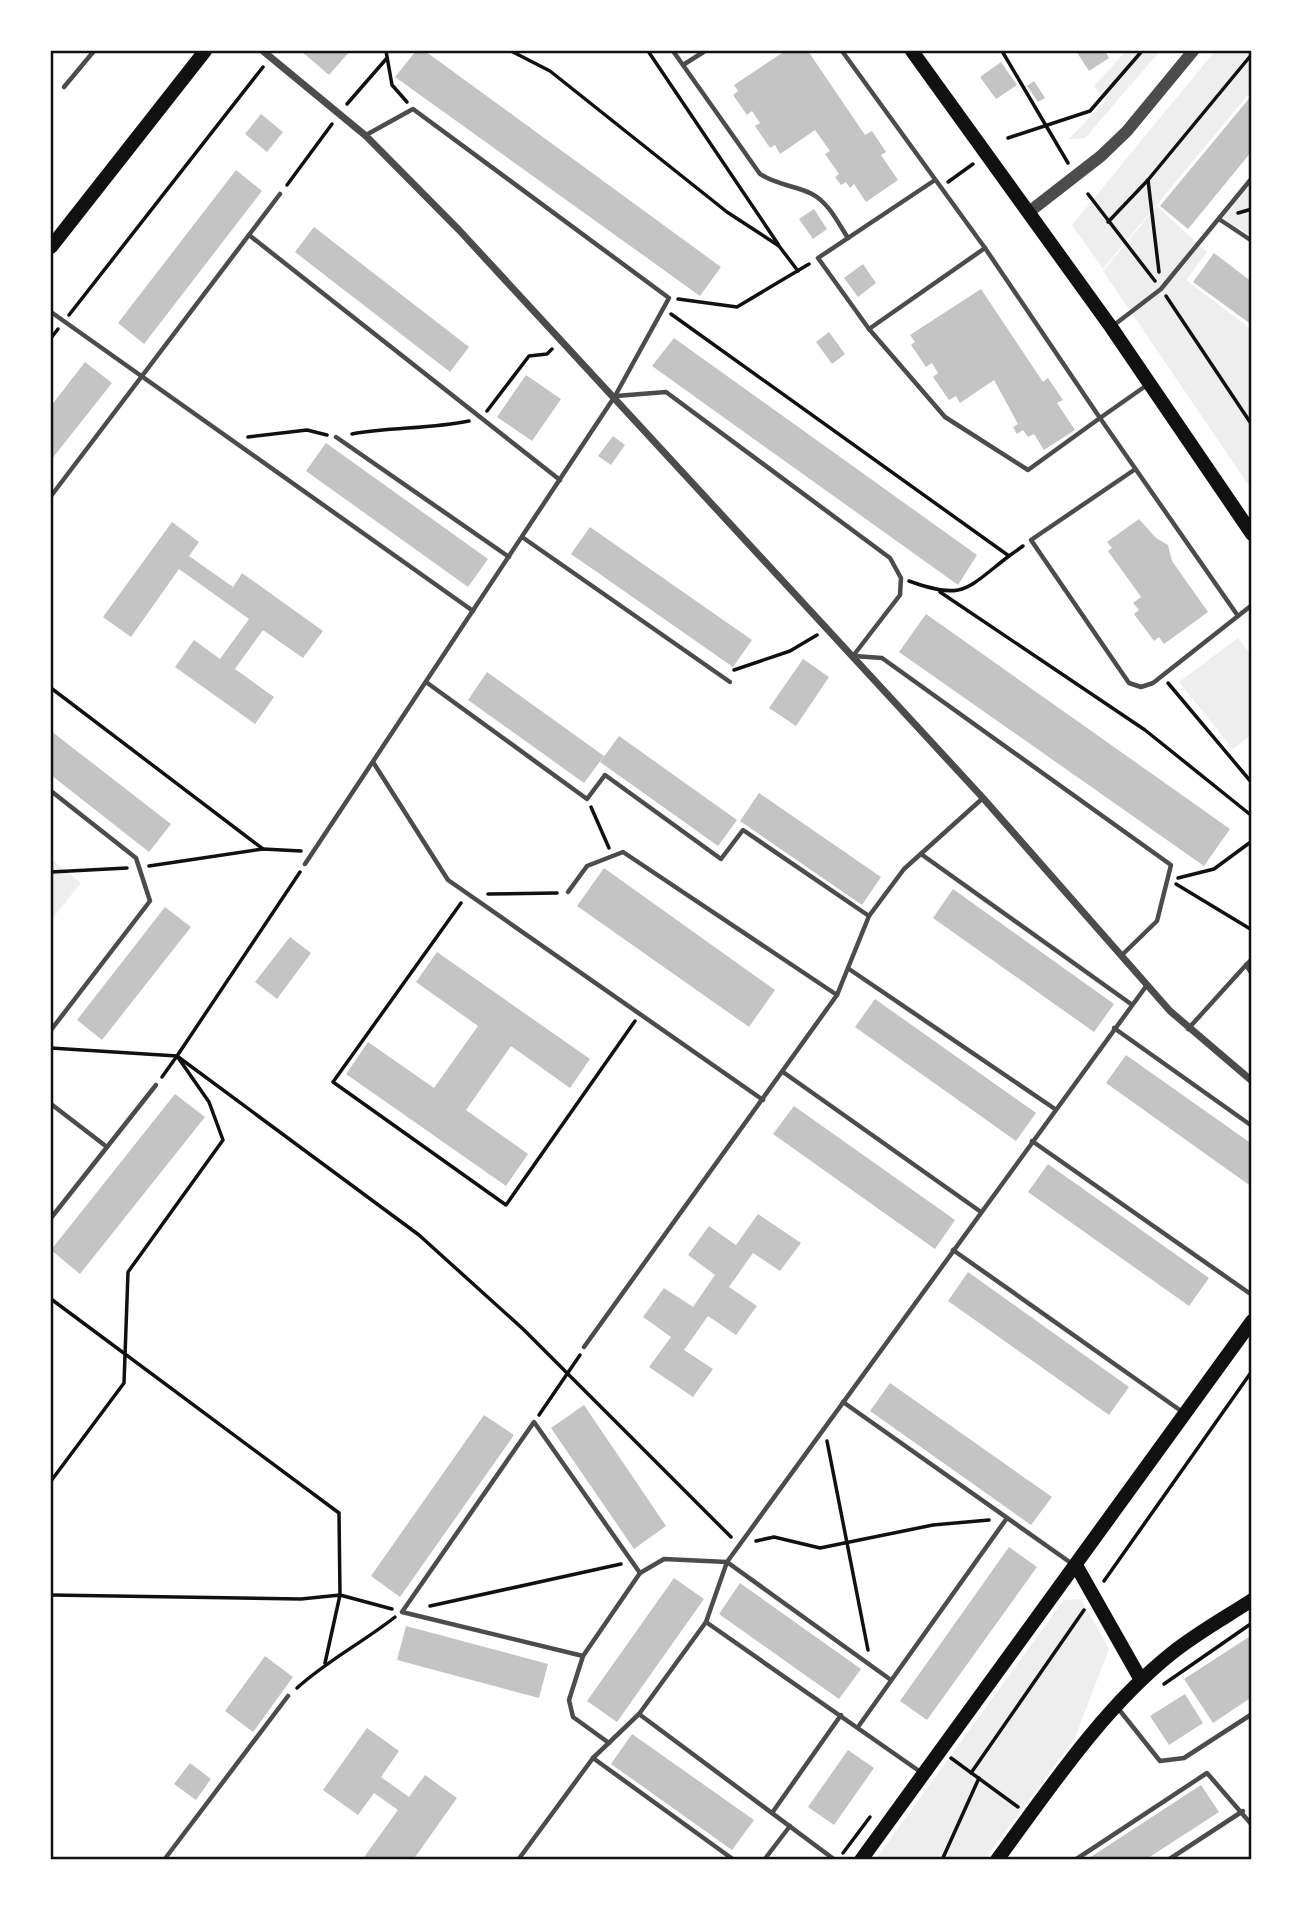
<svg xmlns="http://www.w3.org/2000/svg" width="1303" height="1911" viewBox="0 0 1303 1911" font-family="'Open Sans',sans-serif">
	<rect width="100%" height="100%" fill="#fff"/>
	<g fill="#eee">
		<polygon points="1126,51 1160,51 1085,138 1069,139 1106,100 1094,86"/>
		<polygon points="1215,51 1252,51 1252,90 1103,269 1072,225"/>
		<polygon points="1252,182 1252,237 1223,218"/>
		<polygon points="1157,206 1207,252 1186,280 1252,330 1252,490 1103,271"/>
		<polygon points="1238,638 1252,656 1252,734 1233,749 1179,682"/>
		<polygon points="51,859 81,883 51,920"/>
		<polygon points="1081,1599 1109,1649 1074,1740 984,1860 875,1860 1064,1600"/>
	</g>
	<g fill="#c4c4c4">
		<polygon points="301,51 350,51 329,75"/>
		<polygon points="416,51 425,51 721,267 700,296 395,77"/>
		<polygon points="785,51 808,51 865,135 872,131 886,152 881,155 898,180 866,202 854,184 850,188 846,182 841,185 835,177 839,174 825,154 830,151 815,130 780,154 775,145 770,148 755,126 760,123 752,111 747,115 733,95 738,91 734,85"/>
		<polygon points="1076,51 1105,51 1109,58 1089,71"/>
		<polygon points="1001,62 1017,85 996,99 980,77"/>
		<polygon points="1034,81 1045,98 1038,102 1027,86"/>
		<polygon points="1252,95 1252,151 1188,229 1160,206"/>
		<polygon points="261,114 283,132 267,152 245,134"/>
		<polygon points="236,170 262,191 144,344 118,323"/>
		<polygon points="814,209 827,229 813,239 799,219"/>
		<polygon points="314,227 469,347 450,372 295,252"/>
		<polygon points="1214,253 1252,282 1252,325 1193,282"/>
		<polygon points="863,264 876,283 858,297 844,278"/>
		<polygon points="981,289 1043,382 1048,378 1063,400 1057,403 1075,430 1044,450 1034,434 1028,437 1023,430 1017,434 1013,427 1018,424 994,380 960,403 956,396 949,400 933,377 938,373 932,363 926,367 911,345 915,342 910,335"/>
		<polygon points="829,332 845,354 832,364 816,342"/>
		<polygon points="674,338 977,555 958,585 652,366"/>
		<polygon points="85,362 112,383 51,460 51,406"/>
		<polygon points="526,375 561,399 532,441 497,417"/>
		<polygon points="613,436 625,445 611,465 598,456"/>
		<polygon points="326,443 488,559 468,587 306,471"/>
		<polygon points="1139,519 1156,538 1168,545 1172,561 1208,612 1164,644 1159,637 1154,641 1134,614 1139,610 1133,603 1141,597 1108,551 1112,548 1107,542"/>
		<polygon points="172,522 199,542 189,556 233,587 242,573 323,631 303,658 263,630 235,669 274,697 255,724 175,667 194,640 220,659 249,619 179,569 131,637 103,617"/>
		<polygon points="590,527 752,640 733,667 571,554"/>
		<polygon points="926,614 1230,829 1204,866 899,652"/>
		<polygon points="803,659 829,677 796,726 769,708"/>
		<polygon points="487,672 604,756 584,783 468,700"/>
		<polygon points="51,731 171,824 149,852 51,775"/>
		<polygon points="619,736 737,820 718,846 600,762"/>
		<polygon points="759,793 881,877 862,905 740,821"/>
		<polygon points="604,868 775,990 749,1027 577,906"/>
		<polygon points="953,889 1114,1004 1094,1032 933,918"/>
		<polygon points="165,907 191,927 102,1040 77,1020"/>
		<polygon points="290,937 311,953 277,999 255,982"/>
		<polygon points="437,952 590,1059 570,1088 511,1046 466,1110 528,1154 506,1186 346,1074 368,1042 434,1088 478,1026 416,982"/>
		<polygon points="875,999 1036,1113 1016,1141 855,1027"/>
		<polygon points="1126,1055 1252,1144 1252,1187 1106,1083"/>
		<polygon points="175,1094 205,1117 80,1274 51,1250"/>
		<polygon points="794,1106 955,1220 935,1249 773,1134"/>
		<polygon points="1048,1164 1209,1278 1189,1306 1028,1192"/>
		<polygon points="758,1214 801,1243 780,1271 753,1253 729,1287 757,1306 736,1335 708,1316 684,1350 713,1369 693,1397 649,1367 671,1337 643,1317 664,1288 693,1307 715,1275 688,1255 709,1226 736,1245"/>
		<polygon points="968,1272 1129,1387 1109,1415 948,1301"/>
		<polygon points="890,1383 1052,1497 1031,1525 870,1411"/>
		<polygon points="584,1405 666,1526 634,1549 551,1428"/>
		<polygon points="484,1415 514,1435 400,1597 371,1576"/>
		<polygon points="1009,1547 1037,1567 927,1720 900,1701"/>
		<polygon points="674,1578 704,1599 617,1722 587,1701"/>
		<polygon points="740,1583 861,1669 839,1699 719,1614"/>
		<polygon points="406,1626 548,1664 539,1698 397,1660"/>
		<polygon points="1252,1635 1252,1697 1213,1723 1184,1679"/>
		<polygon points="265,1656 293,1677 253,1732 225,1711"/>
		<polygon points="1185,1694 1203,1723 1169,1745 1150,1716"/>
		<polygon points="367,1728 399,1751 381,1777 409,1797 425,1775 457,1798 413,1860 362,1860 398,1810 374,1793 358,1815 323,1790"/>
		<polygon points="632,1734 754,1820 732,1850 611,1764"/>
		<polygon points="848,1750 874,1768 834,1825 808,1807"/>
		<polygon points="190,1763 211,1779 196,1800 174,1784"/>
		<polygon points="1201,1785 1219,1812 1145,1860 1086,1860"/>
	</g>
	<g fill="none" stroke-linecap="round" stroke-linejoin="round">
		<g stroke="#111" stroke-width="3.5">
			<polyline points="386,51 392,85 407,102"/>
			<polyline points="511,51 550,71 727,212 779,246 798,271"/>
			<polyline points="648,51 778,244"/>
			<polyline points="1002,51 1068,163"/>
			<polyline points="347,104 387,58"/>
			<polyline points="1008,138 1090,111 1142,51"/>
			<polyline points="1148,180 1159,272"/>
			<polyline points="948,182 973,164"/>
			<polyline points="287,185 332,124"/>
			<polyline points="1088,194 1155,281"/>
			<polyline points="1238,213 1252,209"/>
			<polyline points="1108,222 1148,180 1252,54"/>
			<polyline points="1166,296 1252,425"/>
			<polyline points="678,299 737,307 809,264"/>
			<polyline points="671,314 1009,556 1023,546"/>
			<polyline points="69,315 263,67"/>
			<polyline points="51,338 58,329"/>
			<polyline points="487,411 529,356 547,354 552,349"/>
			<path d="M352,434C391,427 430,429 469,421"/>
			<polyline points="248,437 307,430 327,435"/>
			<path d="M909,581C964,601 966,589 1009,556"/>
			<polyline points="940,592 1145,730 1252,816"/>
			<polyline points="734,670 790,651 817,635"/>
			<polyline points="1168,683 1252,783"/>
			<polyline points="51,688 263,849"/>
			<polyline points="591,807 609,848"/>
			<polyline points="149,866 263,849 301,851"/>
			<polyline points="51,872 127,868"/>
			<polyline points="1178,878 1214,869 1252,841"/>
			<polyline points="1176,884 1252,930"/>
			<polyline points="488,894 557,893"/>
			<polyline points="461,903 333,1082 506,1205 635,1021"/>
			<polyline points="51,1048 177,1056 419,1235 523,1329 731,1537"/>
			<polyline points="162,1077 177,1056"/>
			<polyline points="51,1299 339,1513 340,1595 392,1609"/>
			<polyline points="539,1415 580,1355"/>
			<polyline points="827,1441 868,1650"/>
			<polyline points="51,1481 124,1383 128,1272 223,1140 209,1102 177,1056 300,872"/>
			<polyline points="756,1541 774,1537 820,1548 933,1525 989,1520"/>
			<polyline points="1104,1581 1252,1371"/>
			<polyline points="51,1595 301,1599 340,1595 325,1663"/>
			<polyline points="430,1606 621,1564"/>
			<polyline points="1164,1684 1252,1623"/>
			<path d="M297,1688C328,1660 362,1643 395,1617"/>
			<polyline points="951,1758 1018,1807"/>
			<polyline points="971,1773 1084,1610"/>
			<polyline points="843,1853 870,1817"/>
			<polyline points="942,1860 979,1778"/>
		</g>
		<g stroke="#4c4c4c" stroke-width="4.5">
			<path d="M673,51L760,174C778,186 795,185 812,194C829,203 838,223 848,238"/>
			<polyline points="842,51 985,248 1100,418 1147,385"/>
			<polyline points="683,65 705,51"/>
			<polyline points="64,87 94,51"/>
			<polyline points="935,180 818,258 869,329 945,417 1028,470 1100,418 1238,616 1252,605"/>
			<polyline points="1219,219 1252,241"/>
			<polyline points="249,235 560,480"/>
			<polyline points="51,312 473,611"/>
			<polyline points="1114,325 1161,289 1252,178"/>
			<polyline points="869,329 985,248"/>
			<polyline points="616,396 666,392 890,558 901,578 900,595 853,656"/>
			<polyline points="336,437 509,557"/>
			<polyline points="1134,470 1031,540 1129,683 1141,687 1153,683 1238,616"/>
			<polyline points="51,496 280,194"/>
			<polyline points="522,537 730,682"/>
			<polyline points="854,656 882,658 1171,865 1157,921 1123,954"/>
			<polyline points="426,682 587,799 605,775 721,859 743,830 869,916"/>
			<polyline points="373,762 448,880 763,1100"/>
			<polyline points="51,791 136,858 150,901 51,1030"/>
			<polyline points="921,854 1131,1004"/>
			<polyline points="305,864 615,396 669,298 413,109 366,135"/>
			<polyline points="568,892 587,866 623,852 837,995"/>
			<polyline points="1252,959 1246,965 1252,974"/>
			<polyline points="849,969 1055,1109"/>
			<polyline points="1114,1028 1252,1126"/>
			<polyline points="1188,1029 1246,965"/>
			<polyline points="783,1072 981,1212"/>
			<polyline points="51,1104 107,1147"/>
			<polyline points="1032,1141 1252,1295"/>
			<polyline points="51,1218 156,1085"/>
			<polyline points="953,1250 1184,1413"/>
			<polyline points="584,1347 837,995 869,916 904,869 983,798"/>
			<polyline points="843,1402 1071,1563"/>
			<polyline points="706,1622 727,1562 1147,985"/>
			<polyline points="583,1656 402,1612 534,1422 640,1573"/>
			<polyline points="1117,1707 1160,1761 1184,1758 1252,1714"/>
			<polyline points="639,1714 593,1758 734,1860"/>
			<polyline points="858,1727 1007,1518"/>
			<polyline points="609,1743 573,1717 569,1700 583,1656 640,1573 664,1559 727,1562 891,1680"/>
			<polyline points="772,1813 841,1715"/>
			<polyline points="164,1860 288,1696"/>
			<polyline points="518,1860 593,1758"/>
			<polyline points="764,1860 790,1826"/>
			<polyline points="835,1860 639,1714 706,1622 922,1773"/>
			<polyline points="1075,1860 1207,1773 1252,1825"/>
			<polyline points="1168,1860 1243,1811"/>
		</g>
		<polyline stroke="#4c4c4c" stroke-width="7" points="263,51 366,136 459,230 983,798 1170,1011 1252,1081"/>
		<polyline stroke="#4c4c4c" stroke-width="12" points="1029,212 1101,156 1127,131 1193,51"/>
		<g stroke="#111" stroke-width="14">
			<polyline points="51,247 205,51"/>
			<polyline points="1077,1567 1141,1680"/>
			<polyline points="861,1860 1252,1321"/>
			<path d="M997,1860C1050,1788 1102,1709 1172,1653C1197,1633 1226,1617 1252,1600"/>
		</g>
		<polyline stroke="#111" stroke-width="14" points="912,51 1111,327 1252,534"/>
	</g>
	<rect width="1303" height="1911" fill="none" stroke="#ffffff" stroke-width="105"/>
	<rect x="52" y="52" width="1198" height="1806" fill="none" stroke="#111" stroke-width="2.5"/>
</svg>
